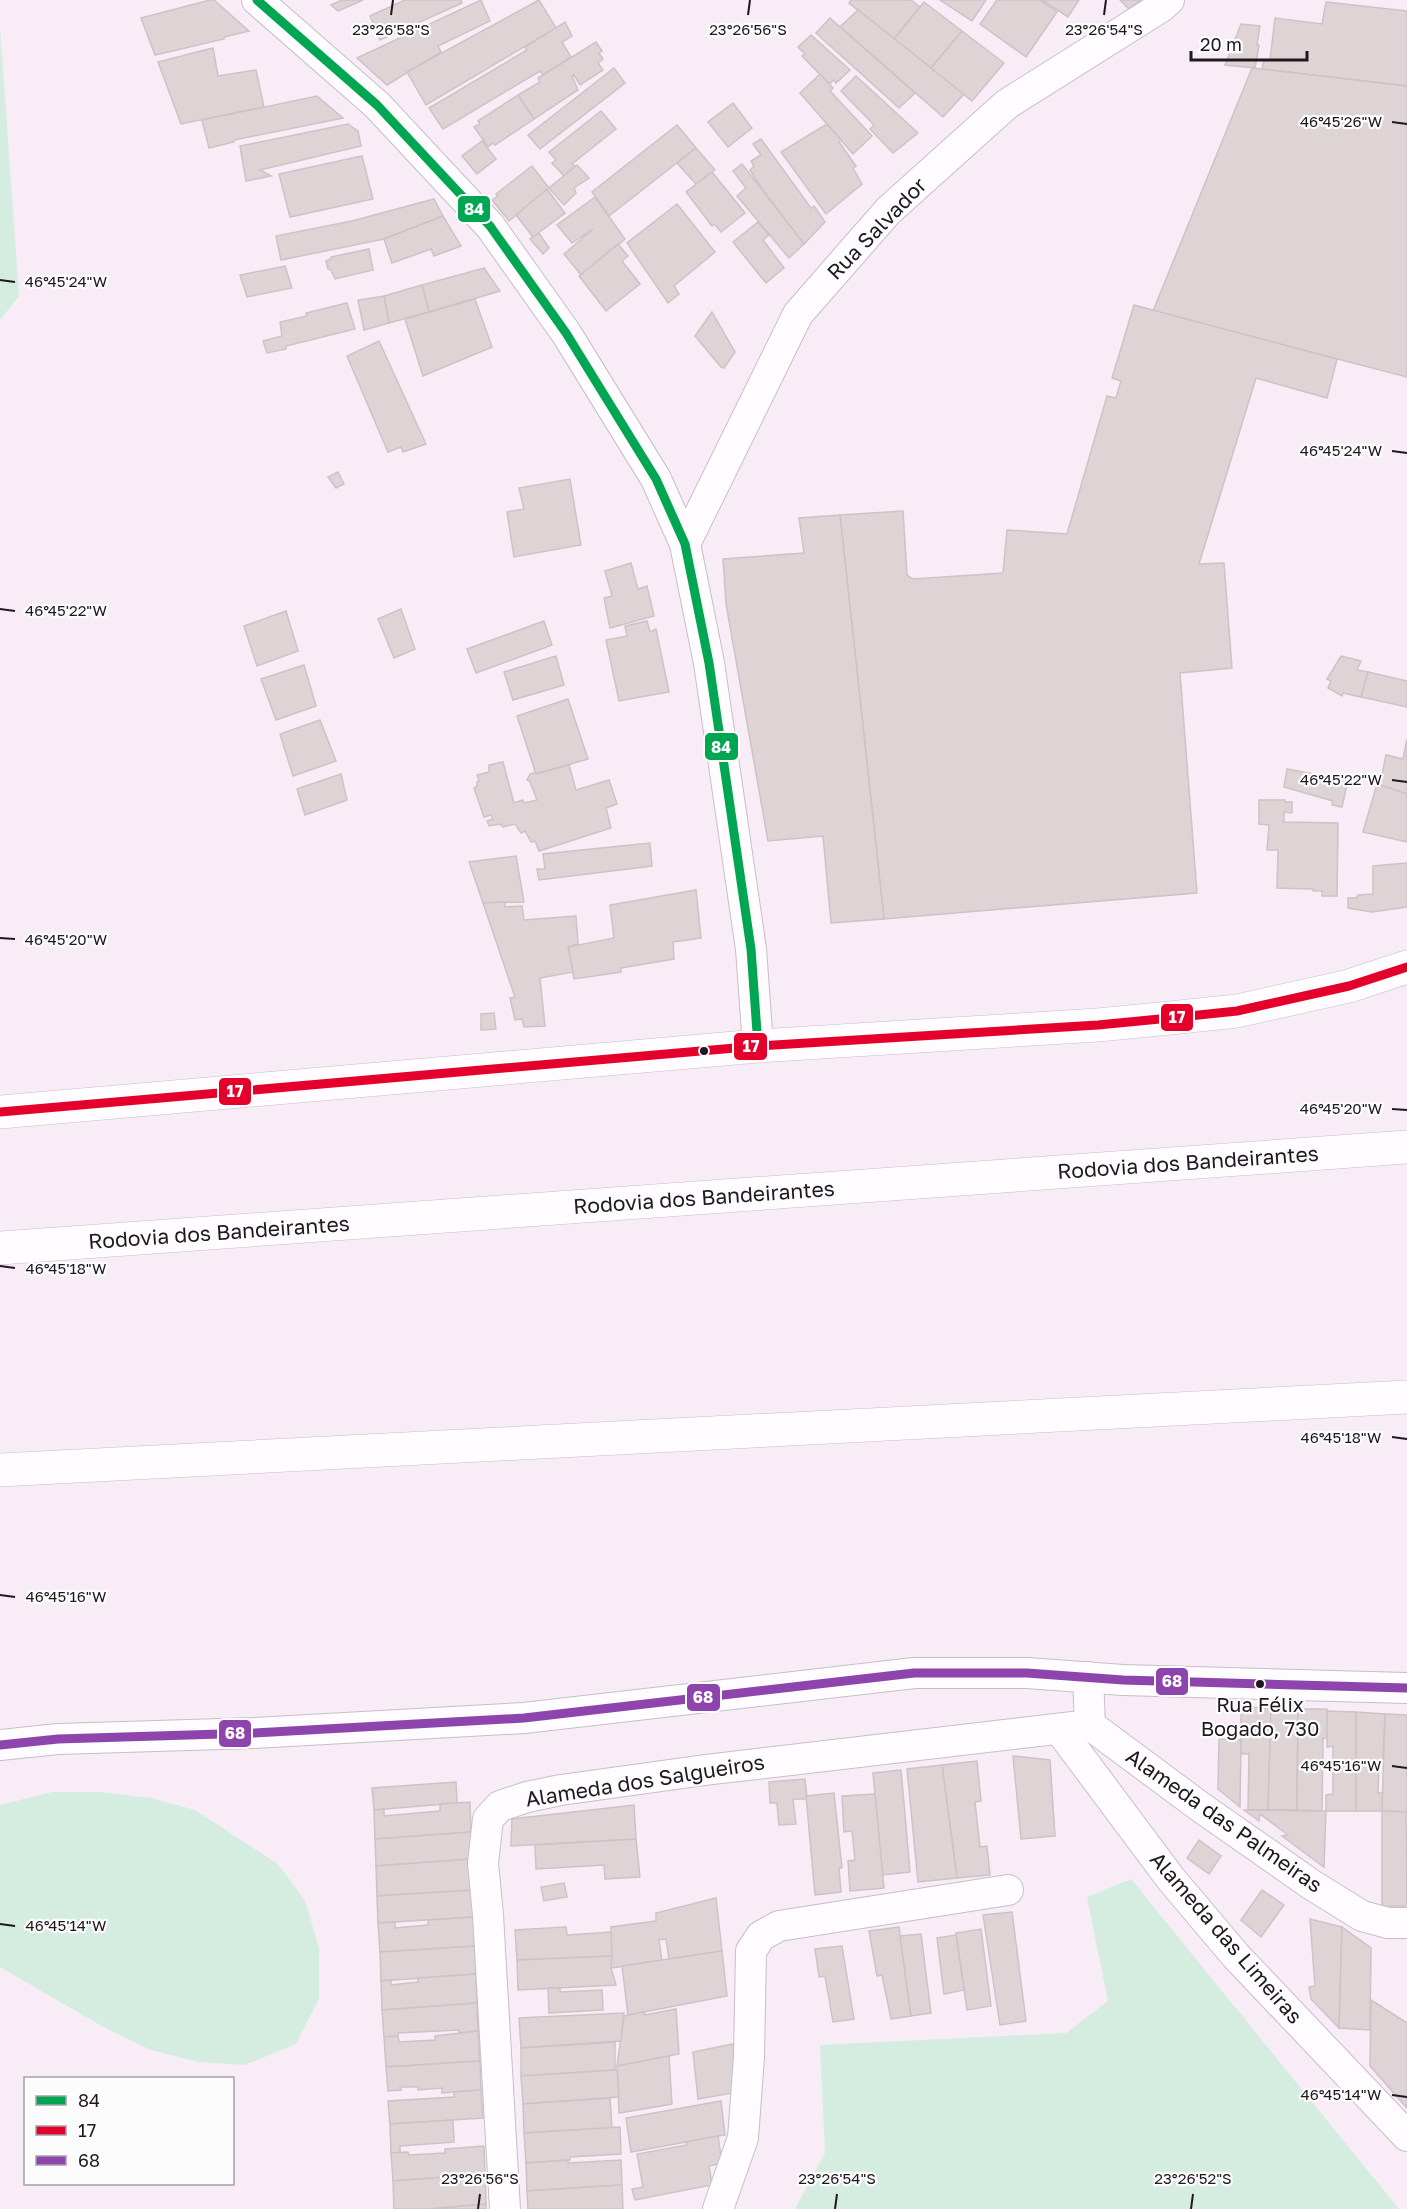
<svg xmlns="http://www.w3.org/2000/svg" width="1407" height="2209" viewBox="0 0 1407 2209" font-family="'Golos Text',sans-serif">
	<rect width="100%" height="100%" fill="#f8ecf7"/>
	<g fill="#d4ede0">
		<polygon points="0,27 19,296 0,320"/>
		<polygon points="52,1792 100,1792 151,1798 195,1810 278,1864 305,1901 319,1948 319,1999 296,2044 245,2065 198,2062 151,2050 107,2029 0,1967 0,1805"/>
		<polygon points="1131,1879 1399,2209 795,2209 825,2153 820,2045 1066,2033 1108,2001 1087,1897"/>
	</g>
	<g fill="#ded4d6" stroke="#cdc3c6" stroke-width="1.5">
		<polygon points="210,0 214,0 249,31 224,37 224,39 155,55 141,18"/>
		<polygon points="342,0 363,0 338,11 331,5"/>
		<polygon points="405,0 461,0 462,3 380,40 370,16"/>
		<polygon points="481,0 490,21 438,46 441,52 387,85 357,58"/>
		<polygon points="539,0 556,28 426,105 407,72"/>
		<polygon points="851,0 911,0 920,7 894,39 849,3"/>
		<polygon points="940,0 986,0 972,21"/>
		<polygon points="997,0 1040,0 1057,12 1026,57 980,24"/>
		<polygon points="1042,0 1079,0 1068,17"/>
		<polygon points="1120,0 1141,0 1129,9"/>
		<polygon points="924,2 962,31 931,68 894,39"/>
		<polygon points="1326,2 1407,11 1407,86 1262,69 1264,60 1270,60 1275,18 1322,24"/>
		<polygon points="858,10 964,94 943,117 840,27"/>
		<polygon points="830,18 915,93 899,108 816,33"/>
		<polygon points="565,22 572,36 562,42 571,57 543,75 540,71 443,129 429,108 527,50 525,47"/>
		<polygon points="1241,24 1260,26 1257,45 1259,45 1255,68 1225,65"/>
		<polygon points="962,31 1004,63 972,101 931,68"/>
		<polygon points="811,35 850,70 836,83 834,80 829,84 802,56 805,54 798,47"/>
		<polygon points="596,42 602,51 599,53 603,59 598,63 603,70 580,85 574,75 572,76 578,90 534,119 518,95 540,82 538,78 543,75"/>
		<polygon points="213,48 218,76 256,70 264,107 181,124 158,62"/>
		<polygon points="614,68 625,83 540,149 528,135"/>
		<polygon points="1252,68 1407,86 1407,377 1153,311"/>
		<polygon points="820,74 833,88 830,91 872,136 853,154 800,93"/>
		<polygon points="856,76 918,133 893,153 870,129 874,125 841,91"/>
		<polygon points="518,95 534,119 495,145 493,143 488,147 474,127 480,124 478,121"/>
		<polygon points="317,96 343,118 234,140 234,142 209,148 202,120"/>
		<polygon points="733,103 752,128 728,147 708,122"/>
		<polygon points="601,111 616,129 572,164 575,166 564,176 552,163 556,160 549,152"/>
		<polygon points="348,124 358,131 361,146 260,170 271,176 246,181 240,146"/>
		<polygon points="827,124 841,140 839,142 856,166 853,168 862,184 826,214 781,152"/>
		<polygon points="677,125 696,148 609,216 592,192"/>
		<polygon points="761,139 811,208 814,206 825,222 804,244 762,189 750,170 754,166 751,161 761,155 753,144"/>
		<polygon points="482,141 496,159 477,174 462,156"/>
		<polygon points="696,148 715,170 696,184 677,163"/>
		<polygon points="362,156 373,199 290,217 279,174"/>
		<polygon points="742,164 804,244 789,258 737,196 746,188 733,171"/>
		<polygon points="577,165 589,178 574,188 576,193 564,205 549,188"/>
		<polygon points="532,166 549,188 509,221 492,200 498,196 496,194"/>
		<polygon points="712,172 745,213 721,232 714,224 712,226 686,192"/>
		<polygon points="547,189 565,213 533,237 516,215"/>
		<polygon points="595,197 625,239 581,275 564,254 593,229 572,243 557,225"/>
		<polygon points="434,199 443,216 384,239 281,260 276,236 352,221"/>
		<polygon points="677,204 715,252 674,286 679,294 668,303 627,243"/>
		<polygon points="443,216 461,246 434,256 431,249 392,263 384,239"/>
		<polygon points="758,222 769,235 763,240 784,268 766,283 733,242"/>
		<polygon points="539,233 549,248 543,254 530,239"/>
		<polygon points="618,244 628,256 622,261 640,284 606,311 579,276"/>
		<polygon points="369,249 373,270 335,279 331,270 328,269 326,261 331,259 331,257"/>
		<polygon points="285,266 292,288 247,297 240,275"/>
		<polygon points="484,268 500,291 429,312 422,285"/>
		<polygon points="422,285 429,312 389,323 384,296"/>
		<polygon points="384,296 389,323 364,330 358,300"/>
		<polygon points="475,299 492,347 423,376 405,319"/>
		<polygon points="347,303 355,329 286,346 286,349 267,353 263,341 282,336 280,322 307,316 306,313"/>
		<polygon points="1134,305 1337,359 1327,398 1256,378 1199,564 1224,563 1232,668 1180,673 1197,893 884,919 840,515 903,511 907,575 913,579 1003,573 1007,530 1067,534 1107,396 1116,398 1121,381 1112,378"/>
		<polygon points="712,312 735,352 724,368 721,367 695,336"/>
		<polygon points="379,341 426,444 403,452 401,447 388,452 347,356"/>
		<polygon points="338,472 344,484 336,488 328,477"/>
		<polygon points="570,479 581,545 514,557 507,512 524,509 519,488"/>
		<polygon points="840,515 884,919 831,923 823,836 768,841 726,604 723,559 804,553 799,518"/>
		<polygon points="631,563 638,589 647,586 654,616 610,628 604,598 612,596 605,571"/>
		<polygon points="401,609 415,649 394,658 378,619"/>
		<polygon points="286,611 298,651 257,666 244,626"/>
		<polygon points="544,621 552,645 476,673 467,649"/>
		<polygon points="647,621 650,632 656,629 669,692 619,701 606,640 627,636 625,626"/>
		<polygon points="556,656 564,685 513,700 504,672"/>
		<polygon points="1341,656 1361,661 1357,670 1368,672 1361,697 1343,693 1342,696 1328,688 1331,681 1327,679"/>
		<polygon points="304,665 316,706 276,720 261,679"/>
		<polygon points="1368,672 1407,681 1407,707 1361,697"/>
		<polygon points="568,699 588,759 536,774 517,716"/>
		<polygon points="320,720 336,761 293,776 280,734"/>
		<polygon points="1407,739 1407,794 1380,785 1386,755 1403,759"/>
		<polygon points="503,762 514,803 523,800 524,803 537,800 530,782 527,780 530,774 536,772 536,774 569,765 576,790 609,780 617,804 606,808 611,828 539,851 535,841 531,842 525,831 521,833 515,824 503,827 500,824 489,826 487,821 493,819 491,815 484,817 474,788 477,786 477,782 479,781 477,775 489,772 489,765"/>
		<polygon points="1287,769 1348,780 1342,807 1332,805 1333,801 1284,787"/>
		<polygon points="341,774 347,800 305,815 297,789"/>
		<polygon points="1377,784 1407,794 1407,842 1363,832"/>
		<polygon points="1259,800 1285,800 1285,802 1292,802 1292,813 1284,812 1284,822 1338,823 1337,896 1322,896 1322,891 1313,891 1313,889 1277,888 1278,850 1267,850 1269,825 1259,824"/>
		<polygon points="650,843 652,866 539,880 537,869 545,869 543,854"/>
		<polygon points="516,856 524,902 483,903 469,862"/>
		<polygon points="1407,863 1407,907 1372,912 1348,908 1348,898 1356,898 1358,895 1373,894 1373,866"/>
		<polygon points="696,890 701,938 673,942 674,959 621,968 621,972 574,979 568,947 614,938 610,905"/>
		<polygon points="505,902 505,907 522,906 524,920 576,916 578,944 568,947 573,972 540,978 545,1026 524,1027 522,1019 515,1020 510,998 515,997 483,903"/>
		<polygon points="494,1013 496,1029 481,1030 481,1014"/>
		<polygon points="1241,1707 1271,1708 1268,1810 1248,1810 1249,1754 1241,1754"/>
		<polygon points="1271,1708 1298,1709 1297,1810 1268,1810"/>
		<polygon points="1298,1709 1327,1709 1327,1738 1323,1738 1322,1811 1297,1810"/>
		<polygon points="1327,1711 1356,1712 1356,1811 1326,1811 1326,1795 1333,1794 1333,1746 1327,1747"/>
		<polygon points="1356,1712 1385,1714 1383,1763 1379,1763 1378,1793 1383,1793 1382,1811 1356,1811"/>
		<polygon points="1385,1714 1407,1715 1407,1812 1382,1811"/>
		<polygon points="1219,1739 1241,1740 1240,1807 1218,1789"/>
		<polygon points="1013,1756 1050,1760 1055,1836 1021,1839"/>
		<polygon points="977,1761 981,1801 975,1802 980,1847 987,1846 990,1875 957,1878 942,1765"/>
		<polygon points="942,1765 957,1878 918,1882 907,1769"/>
		<polygon points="901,1770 910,1872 882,1875 873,1773"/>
		<polygon points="805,1779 807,1799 793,1799 796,1824 779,1825 777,1803 770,1803 769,1782"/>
		<polygon points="456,1782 457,1803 374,1810 372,1788"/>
		<polygon points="834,1793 842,1868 839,1868 841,1892 815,1895 806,1796"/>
		<polygon points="875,1794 884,1888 850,1891 848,1861 855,1860 852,1831 844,1832 842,1796"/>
		<polygon points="470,1802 471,1832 375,1839 374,1810 384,1809 384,1816 440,1811 440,1804"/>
		<polygon points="634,1805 636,1839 511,1846 512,1819"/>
		<polygon points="1244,1810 1326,1811 1324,1867 1282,1836 1288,1835 1260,1814 1259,1821"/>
		<polygon points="1382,1811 1406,1812 1407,1906 1382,1906"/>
		<polygon points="471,1832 472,1859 376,1866 375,1839"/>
		<polygon points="636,1839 640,1877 605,1879 604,1865 536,1869 535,1845"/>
		<polygon points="1199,1840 1221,1856 1209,1874 1187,1858"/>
		<polygon points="472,1859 473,1890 377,1896 376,1866"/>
		<polygon points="564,1883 567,1897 544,1901 541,1887"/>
		<polygon points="473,1890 474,1917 378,1923 377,1896"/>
		<polygon points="1262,1890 1284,1905 1261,1937 1241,1920"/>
		<polygon points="716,1898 722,1951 669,1959 666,1939 659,1940 662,1960 611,1968 611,1927 656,1921 656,1913"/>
		<polygon points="1012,1912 1026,2021 1000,2025 983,1915"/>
		<polygon points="474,1917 475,1946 380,1952 378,1923 395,1922 395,1928 428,1925 428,1920"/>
		<polygon points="1310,1919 1342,1927 1339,2028 1311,1999 1309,1987 1315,1986"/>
		<polygon points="566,1927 567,1935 611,1932 612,1956 517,1960 515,1930"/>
		<polygon points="899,1927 911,2016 891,2019 882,1975 877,1976 869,1931"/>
		<polygon points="1342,1927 1371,1948 1370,2030 1339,2028"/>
		<polygon points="981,1929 991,2006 967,2010 956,1933"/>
		<polygon points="921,1934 931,2013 911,2016 900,1936"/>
		<polygon points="956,1935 964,1990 944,1994 937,1938"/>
		<polygon points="475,1946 476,1974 381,1981 380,1952"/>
		<polygon points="842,1946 854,2019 833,2022 825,1976 819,1977 815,1949"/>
		<polygon points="722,1951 727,1996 628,2015 622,1966"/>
		<polygon points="612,1956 611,1968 616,1985 518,1990 517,1960"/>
		<polygon points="476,1974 477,2003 382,2010 381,1981 391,1980 391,1985 418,1982 418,1978"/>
		<polygon points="548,1988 560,1988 560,1992 602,1990 603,2010 549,2013"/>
		<polygon points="1371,2000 1407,2023 1407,2108 1370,2066"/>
		<polygon points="477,2003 478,2031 459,2033 459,2030 398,2033 398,2036 384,2037 382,2010"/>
		<polygon points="676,2009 679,2054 617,2066 624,2016 644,2012 645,2015"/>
		<polygon points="624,2013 621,2041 521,2048 519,2018"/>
		<polygon points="478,2031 480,2061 386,2067 384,2037 398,2036 399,2042 435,2040 435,2036"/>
		<polygon points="615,2042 615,2070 521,2076 521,2048"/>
		<polygon points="733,2044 738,2092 698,2099 693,2052"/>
		<polygon points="669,2056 672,2104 619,2113 617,2066"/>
		<polygon points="480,2061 481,2090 442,2093 442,2088 418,2090 418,2087 400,2087 401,2090 388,2091 386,2067"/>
		<polygon points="617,2070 619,2097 523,2104 521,2076"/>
		<polygon points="481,2090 483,2118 390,2124 388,2101 454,2097 454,2092"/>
		<polygon points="610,2098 612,2128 524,2133 523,2104"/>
		<polygon points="721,2101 725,2135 631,2152 626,2118"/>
		<polygon points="453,2120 454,2142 400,2146 400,2153 391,2153 390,2124"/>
		<polygon points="620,2127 621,2154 570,2157 570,2160 526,2163 524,2133"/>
		<polygon points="718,2136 722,2163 709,2166 712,2185 635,2200 632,2189 643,2187 637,2154 687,2145 686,2142"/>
		<polygon points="484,2146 485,2174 393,2181 391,2153 408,2152 409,2155 445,2153 445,2149"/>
		<polygon points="568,2160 568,2163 621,2160 622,2185 527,2191 526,2163"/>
		<polygon points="485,2174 486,2204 430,2209 394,2209 393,2181"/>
		<polygon points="622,2185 623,2209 528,2209 527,2191"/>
		<polygon points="486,2204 486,2209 430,2209"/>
	</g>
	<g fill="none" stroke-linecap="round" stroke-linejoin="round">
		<defs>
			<g id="minor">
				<polyline points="257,0 377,105 490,226 566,333 656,479 685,544 709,663 751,949 758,1046"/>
				<polyline points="685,544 798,314 888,211 1007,104 1161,7 1169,0"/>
				<polyline points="1088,1677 1090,1725 1199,1806 1312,1885 1362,1916 1388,1923 1407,1923"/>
				<polyline points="1059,1729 1171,1879 1236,1956 1407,2136"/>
				<polyline points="0,1745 58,1739 254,1733 524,1718 914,1673 1027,1673 1123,1680 1407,1688"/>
				<polyline points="505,2209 488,1915 483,1863 488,1819 500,1806 527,1797 561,1790 705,1770 1090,1725"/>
				<polyline points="718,2209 743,2138 749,2057 751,1951 761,1936 779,1926 1008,1890"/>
			</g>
			<polyline id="secondary" points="0,1112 758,1046 1098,1025 1170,1018 1237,1011 1349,986 1407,967"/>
			<g id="motorway">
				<polyline points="0,1248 1407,1147"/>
				<polyline points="0,1470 1407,1397"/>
			</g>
		</defs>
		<use href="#minor" stroke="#c8bec7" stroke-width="32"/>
		<use href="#secondary" stroke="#c8bec7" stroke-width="34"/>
		<use href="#motorway" stroke="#c8bec7" stroke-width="34"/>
		<use href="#minor" stroke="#fefcfe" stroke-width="30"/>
		<use href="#secondary" stroke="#fefcfe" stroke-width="33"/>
		<use href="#motorway" stroke="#fefcfe" stroke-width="33"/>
		<defs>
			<polyline id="bus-1" points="257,0 377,105 490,226 566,333 656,479 685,544 709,663 751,949 758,1046"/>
			<polyline id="bus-2" points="0,1112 758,1046 1098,1025 1170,1018 1237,1011 1349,986 1407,967"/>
			<polyline id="bus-3" points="0,1745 58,1739 254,1733 524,1718 914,1673 1027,1673 1123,1680 1407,1688"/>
		</defs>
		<use href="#bus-1" stroke="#fcfcfc" stroke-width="14"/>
		<use href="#bus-2" stroke="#fcfcfc" stroke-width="14"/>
		<use href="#bus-3" stroke="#fcfcfc" stroke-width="14"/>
		<use href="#bus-1" stroke="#00a651" stroke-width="9"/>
		<use href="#bus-2" stroke="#e4002b" stroke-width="9"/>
		<use href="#bus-3" stroke="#8e44ad" stroke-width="9"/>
	</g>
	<path fill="none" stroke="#1f181f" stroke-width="2" d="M391,15L393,0M748,15L750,0M1104,15L1106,0M1392,122L1407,124M0,280L15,282M1392,451L1407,453M0,609L15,611M1392,780L1407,782M0,938L15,939M1392,1109L1407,1110M0,1266L15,1268M1392,1437L1407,1439M0,1595L15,1597M1392,1766L1407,1768M0,1924L15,1926M1392,2095L1407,2097M478,2209L480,2194M835,2209L837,2194M1191,2209L1193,2194"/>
	<g fill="#1f181f" stroke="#fcfcfc" stroke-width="2">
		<circle cx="704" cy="1051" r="5"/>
		<circle cx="1260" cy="1684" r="5"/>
	</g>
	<g text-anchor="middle" stroke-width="4.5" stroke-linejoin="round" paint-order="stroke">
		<g font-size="20" fill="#1f181f" stroke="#fcfcfc">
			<text x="1260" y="1712">Rua Félix<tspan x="1260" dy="24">Bogado, 730</tspan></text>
		</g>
		<g font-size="21" fill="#1f181f" stroke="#fcfcfc">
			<text transform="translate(877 229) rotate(-46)" y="7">Rua Salvador</text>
			<text transform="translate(1188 1163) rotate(-4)" y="7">Rodovia dos Bandeirantes</text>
			<text transform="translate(704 1198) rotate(-4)" y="7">Rodovia dos Bandeirantes</text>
			<text transform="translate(219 1233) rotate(-4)" y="7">Rodovia dos Bandeirantes</text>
			<text transform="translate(645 1781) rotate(-9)" y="7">Alameda dos Salgueiros</text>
			<text transform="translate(1224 1821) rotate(35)" y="7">Alameda das Palmeiras</text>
			<text transform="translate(1226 1938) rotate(49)" y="7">Alameda das Limeiras</text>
		</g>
	</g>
	<g font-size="15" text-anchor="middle" fill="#1f181f" stroke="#fcfcfc" stroke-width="4.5" stroke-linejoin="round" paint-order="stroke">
		<text x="391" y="35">23°26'58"S</text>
		<text x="748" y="35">23°26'56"S</text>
		<text x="1104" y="35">23°26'54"S</text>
		<text x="1341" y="127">46°45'26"W</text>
		<text x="66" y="287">46°45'24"W</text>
		<text x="1341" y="456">46°45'24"W</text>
		<text x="66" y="616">46°45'22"W</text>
		<text x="1341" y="785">46°45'22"W</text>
		<text x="66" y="945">46°45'20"W</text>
		<text x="1341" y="1114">46°45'20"W</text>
		<text x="66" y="1274">46°45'18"W</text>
		<text x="1341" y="1443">46°45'18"W</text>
		<text x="66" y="1602">46°45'16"W</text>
		<text x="1341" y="1771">46°45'16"W</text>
		<text x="66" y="1931">46°45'14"W</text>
		<text x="1341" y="2100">46°45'14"W</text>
		<text x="480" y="2184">23°26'56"S</text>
		<text x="837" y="2184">23°26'54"S</text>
		<text x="1193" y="2184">23°26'52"S</text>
	</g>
	<g stroke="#fcfcfc" stroke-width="2">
		<rect x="457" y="195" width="34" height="28" rx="6" fill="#00a651"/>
		<rect x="704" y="732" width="35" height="29" rx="6" fill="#00a651"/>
		<rect x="1160" y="1003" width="34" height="29" rx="6" fill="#e4002b"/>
		<rect x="733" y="1032" width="35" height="29" rx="6" fill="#e4002b"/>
		<rect x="218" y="1077" width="34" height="29" rx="6" fill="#e4002b"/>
		<rect x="1155" y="1667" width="34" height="29" rx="6" fill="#8e44ad"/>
		<rect x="686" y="1683" width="35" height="29" rx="6" fill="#8e44ad"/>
		<rect x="218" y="1719" width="34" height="29" rx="6" fill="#8e44ad"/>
	</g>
	<g font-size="16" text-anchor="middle" font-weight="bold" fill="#fff">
		<text x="474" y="215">84</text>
		<text x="721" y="753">84</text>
		<text x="1177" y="1023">17</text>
		<text x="751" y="1052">17</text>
		<text x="235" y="1097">17</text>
		<text x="1172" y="1687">68</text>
		<text x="703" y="1703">68</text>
		<text x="235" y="1739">68</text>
	</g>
	<rect x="24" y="2077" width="210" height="108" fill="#fcfcfc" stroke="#a4a1a4" stroke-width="1.5"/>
	<rect x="36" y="2096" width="30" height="9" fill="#00a651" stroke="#a4a1a4" stroke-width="1.5"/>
	<text x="78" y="2107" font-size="18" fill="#1f181f">84</text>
	<rect x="36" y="2126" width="30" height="9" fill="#e4002b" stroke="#a4a1a4" stroke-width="1.5"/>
	<text x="78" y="2137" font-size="18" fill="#1f181f">17</text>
	<rect x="36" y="2156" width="30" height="9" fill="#8e44ad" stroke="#a4a1a4" stroke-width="1.5"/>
	<text x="78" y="2167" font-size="18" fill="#1f181f">68</text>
	<path d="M1191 51v9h116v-9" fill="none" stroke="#1f181f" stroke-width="3"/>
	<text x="1200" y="51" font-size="18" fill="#1f181f" stroke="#fcfcfc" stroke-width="4.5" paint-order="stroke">20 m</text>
</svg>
